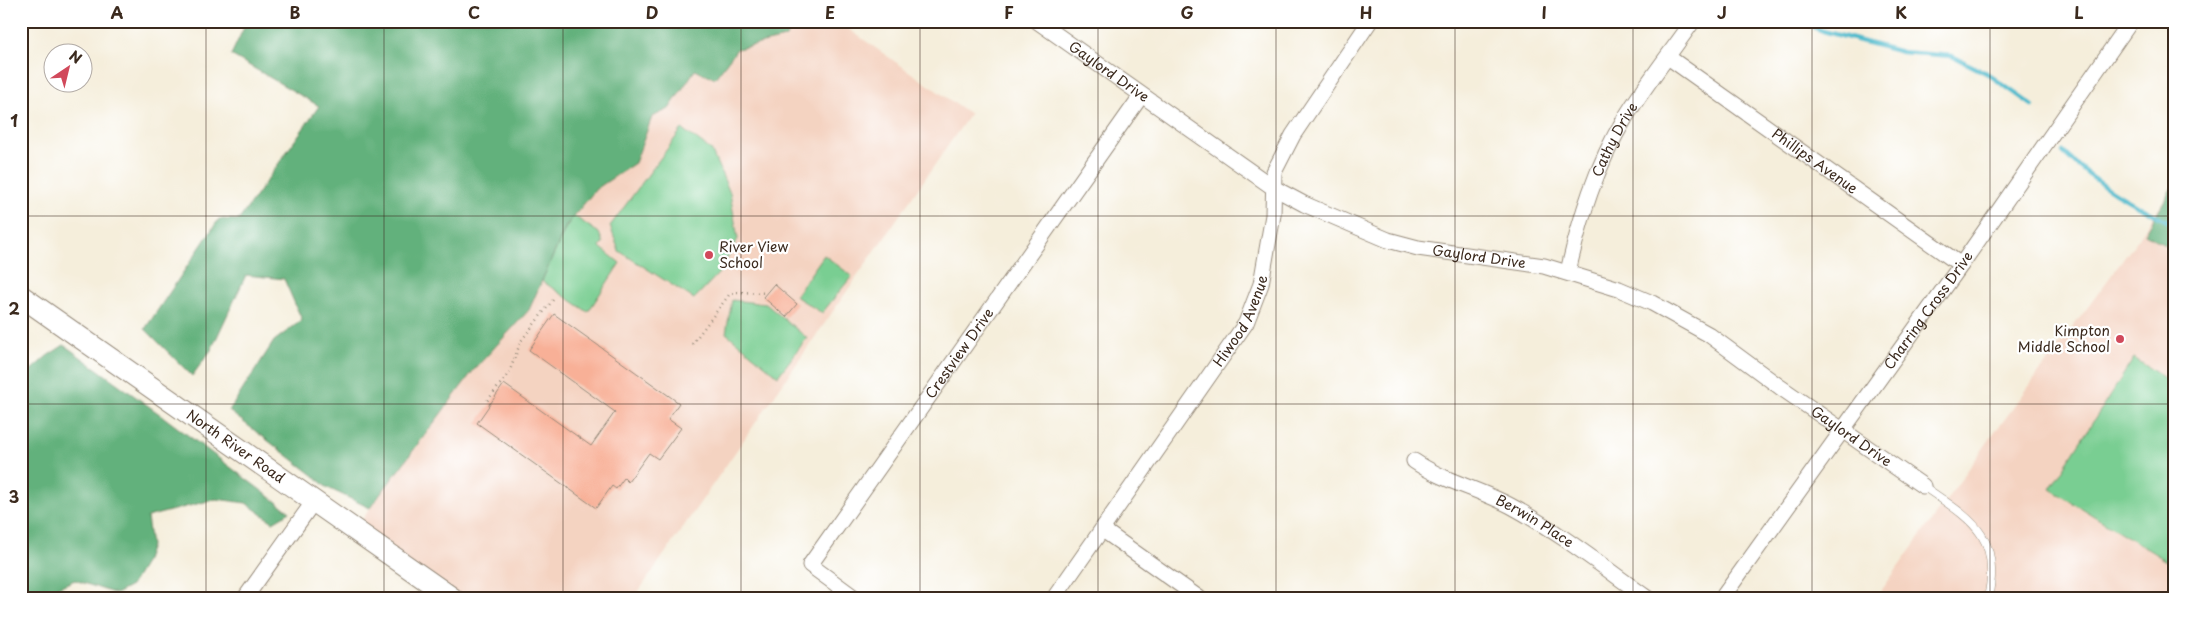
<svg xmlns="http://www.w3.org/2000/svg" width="2196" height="619" viewBox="0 0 2196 619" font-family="'Playpen Sans',sans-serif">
	<rect width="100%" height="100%" fill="#fff"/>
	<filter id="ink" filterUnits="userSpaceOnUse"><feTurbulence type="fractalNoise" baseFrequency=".02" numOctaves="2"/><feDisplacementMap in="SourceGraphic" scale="10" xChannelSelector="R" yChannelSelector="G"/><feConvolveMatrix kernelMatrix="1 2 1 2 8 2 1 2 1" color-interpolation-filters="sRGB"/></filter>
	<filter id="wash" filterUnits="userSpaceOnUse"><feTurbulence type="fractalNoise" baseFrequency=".0096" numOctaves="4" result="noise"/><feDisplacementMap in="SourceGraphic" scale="20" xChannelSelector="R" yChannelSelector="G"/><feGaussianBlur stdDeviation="1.12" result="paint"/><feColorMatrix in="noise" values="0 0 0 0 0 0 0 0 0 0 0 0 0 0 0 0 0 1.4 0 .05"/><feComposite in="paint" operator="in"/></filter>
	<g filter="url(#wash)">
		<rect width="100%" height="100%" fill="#f5eedb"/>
		<g fill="#f4d3c1">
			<polygon points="708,21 837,21 970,114 634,598 452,598 355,530"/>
			<polygon points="2175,183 2175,598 1876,598 1990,439 2139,238"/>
		</g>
		<g fill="#79ce92" stroke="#5a7c58">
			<polygon points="682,129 711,150 730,193 738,239 719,273 694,299 619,251 610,226"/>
			<polygon points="574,216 599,233 603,243 600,247 620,263 588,312 542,281 566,227"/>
			<polygon points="824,255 852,276 822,313 795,296"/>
			<polygon points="732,300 766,304 807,338 778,376 726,333"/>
			<polygon points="2134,358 2175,385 2175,566 2050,489"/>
		</g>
		<g fill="#62b17c" stroke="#4e6e4d">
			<polygon points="247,21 798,21 785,38 737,49 715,78 695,70 669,109 652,117 635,163 596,189 566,226 529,310 473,371 370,508 326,487 313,475 229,411 274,341 302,320 284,279 246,275 211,350 192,376 145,329 219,219 239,220 319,106 231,55"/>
			<polygon points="2175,182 2175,251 2145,234"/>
			<polygon points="64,345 161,415 290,512 273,522 246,503 216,499 147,517 151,546 145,563 131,586 116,594 75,580 32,598 21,598 21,379 47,356"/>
		</g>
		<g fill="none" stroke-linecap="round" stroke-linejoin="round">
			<g stroke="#4eb9cb" stroke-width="4.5">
				<polyline points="1798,21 1823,31 1902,52 1952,56 1988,74 2033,106"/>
				<path d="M2063,152C2095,185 2135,205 2175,225"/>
			</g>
		</g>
		<g id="blocks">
			<g fill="#f8b097">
				<polygon points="774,284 797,304 786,317 763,297"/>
				<polygon points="554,314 679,403 668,419 681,428 658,459 649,453 628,482 624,478 616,489 612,486 596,508 477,423 504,384 591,446 615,412 529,350"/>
			</g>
		</g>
	</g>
	<g filter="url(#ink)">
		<use href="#blocks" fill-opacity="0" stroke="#988c7c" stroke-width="1"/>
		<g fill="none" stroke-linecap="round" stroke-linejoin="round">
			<defs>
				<path id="lane" d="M1923,486C1970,519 2002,534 1988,598"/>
				<g id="street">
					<path id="s1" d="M1037,21L1274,188L1304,204L1388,240L1418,248L1544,266L1619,289L1652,303L1708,334L1780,387L1923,486"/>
					<path id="s2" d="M1668,57L1961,265"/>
					<path id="s3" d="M1568,272C1580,218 1596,166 1625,118C1645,85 1670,54 1693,21"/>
					<path id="s4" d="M1414,461C1443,481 1479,489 1511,506C1559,532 1602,566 1647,598"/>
					<polyline points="1103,530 1199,598"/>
					<polyline points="245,598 314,501"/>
					<path id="s5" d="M855,598L810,565L1141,96"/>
					<path id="s6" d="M1054,598L1246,323L1261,284L1273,215L1274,172L1293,135L1370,21"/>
					<path id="s7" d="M1722,598L1961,265L2131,21"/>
				</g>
				<g id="secondary">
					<path id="s8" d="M21,296L452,598"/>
				</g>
			</defs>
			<use href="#lane" stroke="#988c7c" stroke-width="9"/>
			<use href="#street" stroke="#988c7c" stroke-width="17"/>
			<use href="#secondary" stroke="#988c7c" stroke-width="23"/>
			<g stroke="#988c7c" stroke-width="2.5" stroke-dasharray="1 4" stroke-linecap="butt">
				<polyline points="692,344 729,295 736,292 767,293"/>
				<polyline points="490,404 487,401 509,373 521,341 553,300"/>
			</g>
			<use href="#lane" stroke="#fff" stroke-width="8"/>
			<use href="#street" stroke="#fff" stroke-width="15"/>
			<use href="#secondary" stroke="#fff" stroke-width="21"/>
		</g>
	</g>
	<path fill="none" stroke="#3b2a1e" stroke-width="1" stroke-opacity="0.55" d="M206,21V598M384,21V598M563,21V598M741,21V598M920,21V598M1098,21V598M1276,21V598M1455,21V598M1633,21V598M1812,21V598M1990,21V598M21,216H2175M21,404H2175"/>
	<g fill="#d1495b" stroke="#fff" stroke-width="2">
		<circle cx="709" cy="255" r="5"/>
		<circle cx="2120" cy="339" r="5"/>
	</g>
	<g text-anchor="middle" stroke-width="4.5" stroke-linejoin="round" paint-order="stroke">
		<g font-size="14" fill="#3b2a1e" stroke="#fff">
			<text dy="5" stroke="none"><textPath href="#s1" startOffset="88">Gaylord Drive</textPath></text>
			<text dy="5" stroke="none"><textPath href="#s3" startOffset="141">Cathy Drive</textPath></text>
			<text dy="5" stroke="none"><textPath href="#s2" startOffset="180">Phillips Avenue</textPath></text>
			<text dy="5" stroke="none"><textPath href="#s1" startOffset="508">Gaylord Drive</textPath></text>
			<text dy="5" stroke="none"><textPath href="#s7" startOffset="354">Charring Cross Drive</textPath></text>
			<text dy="5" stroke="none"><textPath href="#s6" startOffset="335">Hiwood Avenue</textPath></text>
			<text dy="5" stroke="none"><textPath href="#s5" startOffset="315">Crestview Drive</textPath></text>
			<text dy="5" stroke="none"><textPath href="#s1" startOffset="928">Gaylord Drive</textPath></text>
			<text dy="5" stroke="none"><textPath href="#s8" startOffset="262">North River Road</textPath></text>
			<text dy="5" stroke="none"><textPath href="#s4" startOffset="135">Berwin Place</textPath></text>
		</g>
		<g font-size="14" fill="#3b2a1e" stroke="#fff" text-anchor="start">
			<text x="719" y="252">River View<tspan x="719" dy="16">School</tspan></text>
			<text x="2110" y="336" text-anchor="end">Kimpton<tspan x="2110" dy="16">Middle School</tspan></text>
		</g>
	</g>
	<rect width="2196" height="619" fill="none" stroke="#fff" stroke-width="55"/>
	<g transform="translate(68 68) rotate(35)"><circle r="24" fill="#ffffff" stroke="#b1aaa5"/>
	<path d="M0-4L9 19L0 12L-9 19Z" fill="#d1495b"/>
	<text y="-8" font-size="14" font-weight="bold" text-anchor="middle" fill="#3b2a1e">N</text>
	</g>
	<rect x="28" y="28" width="2140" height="564" fill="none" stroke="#3b2a1e" stroke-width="2"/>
	<g font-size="16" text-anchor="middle" font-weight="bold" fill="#3b2a1e">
		<text x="117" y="19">A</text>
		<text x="295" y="19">B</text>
		<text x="474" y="19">C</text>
		<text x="652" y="19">D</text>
		<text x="830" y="19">E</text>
		<text x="1009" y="19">F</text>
		<text x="1187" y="19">G</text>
		<text x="1366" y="19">H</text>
		<text x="1544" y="19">I</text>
		<text x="1722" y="19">J</text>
		<text x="1901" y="19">K</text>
		<text x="2079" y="19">L</text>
		<text x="14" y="127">1</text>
		<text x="14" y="315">2</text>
		<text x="14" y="503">3</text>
	</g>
</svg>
